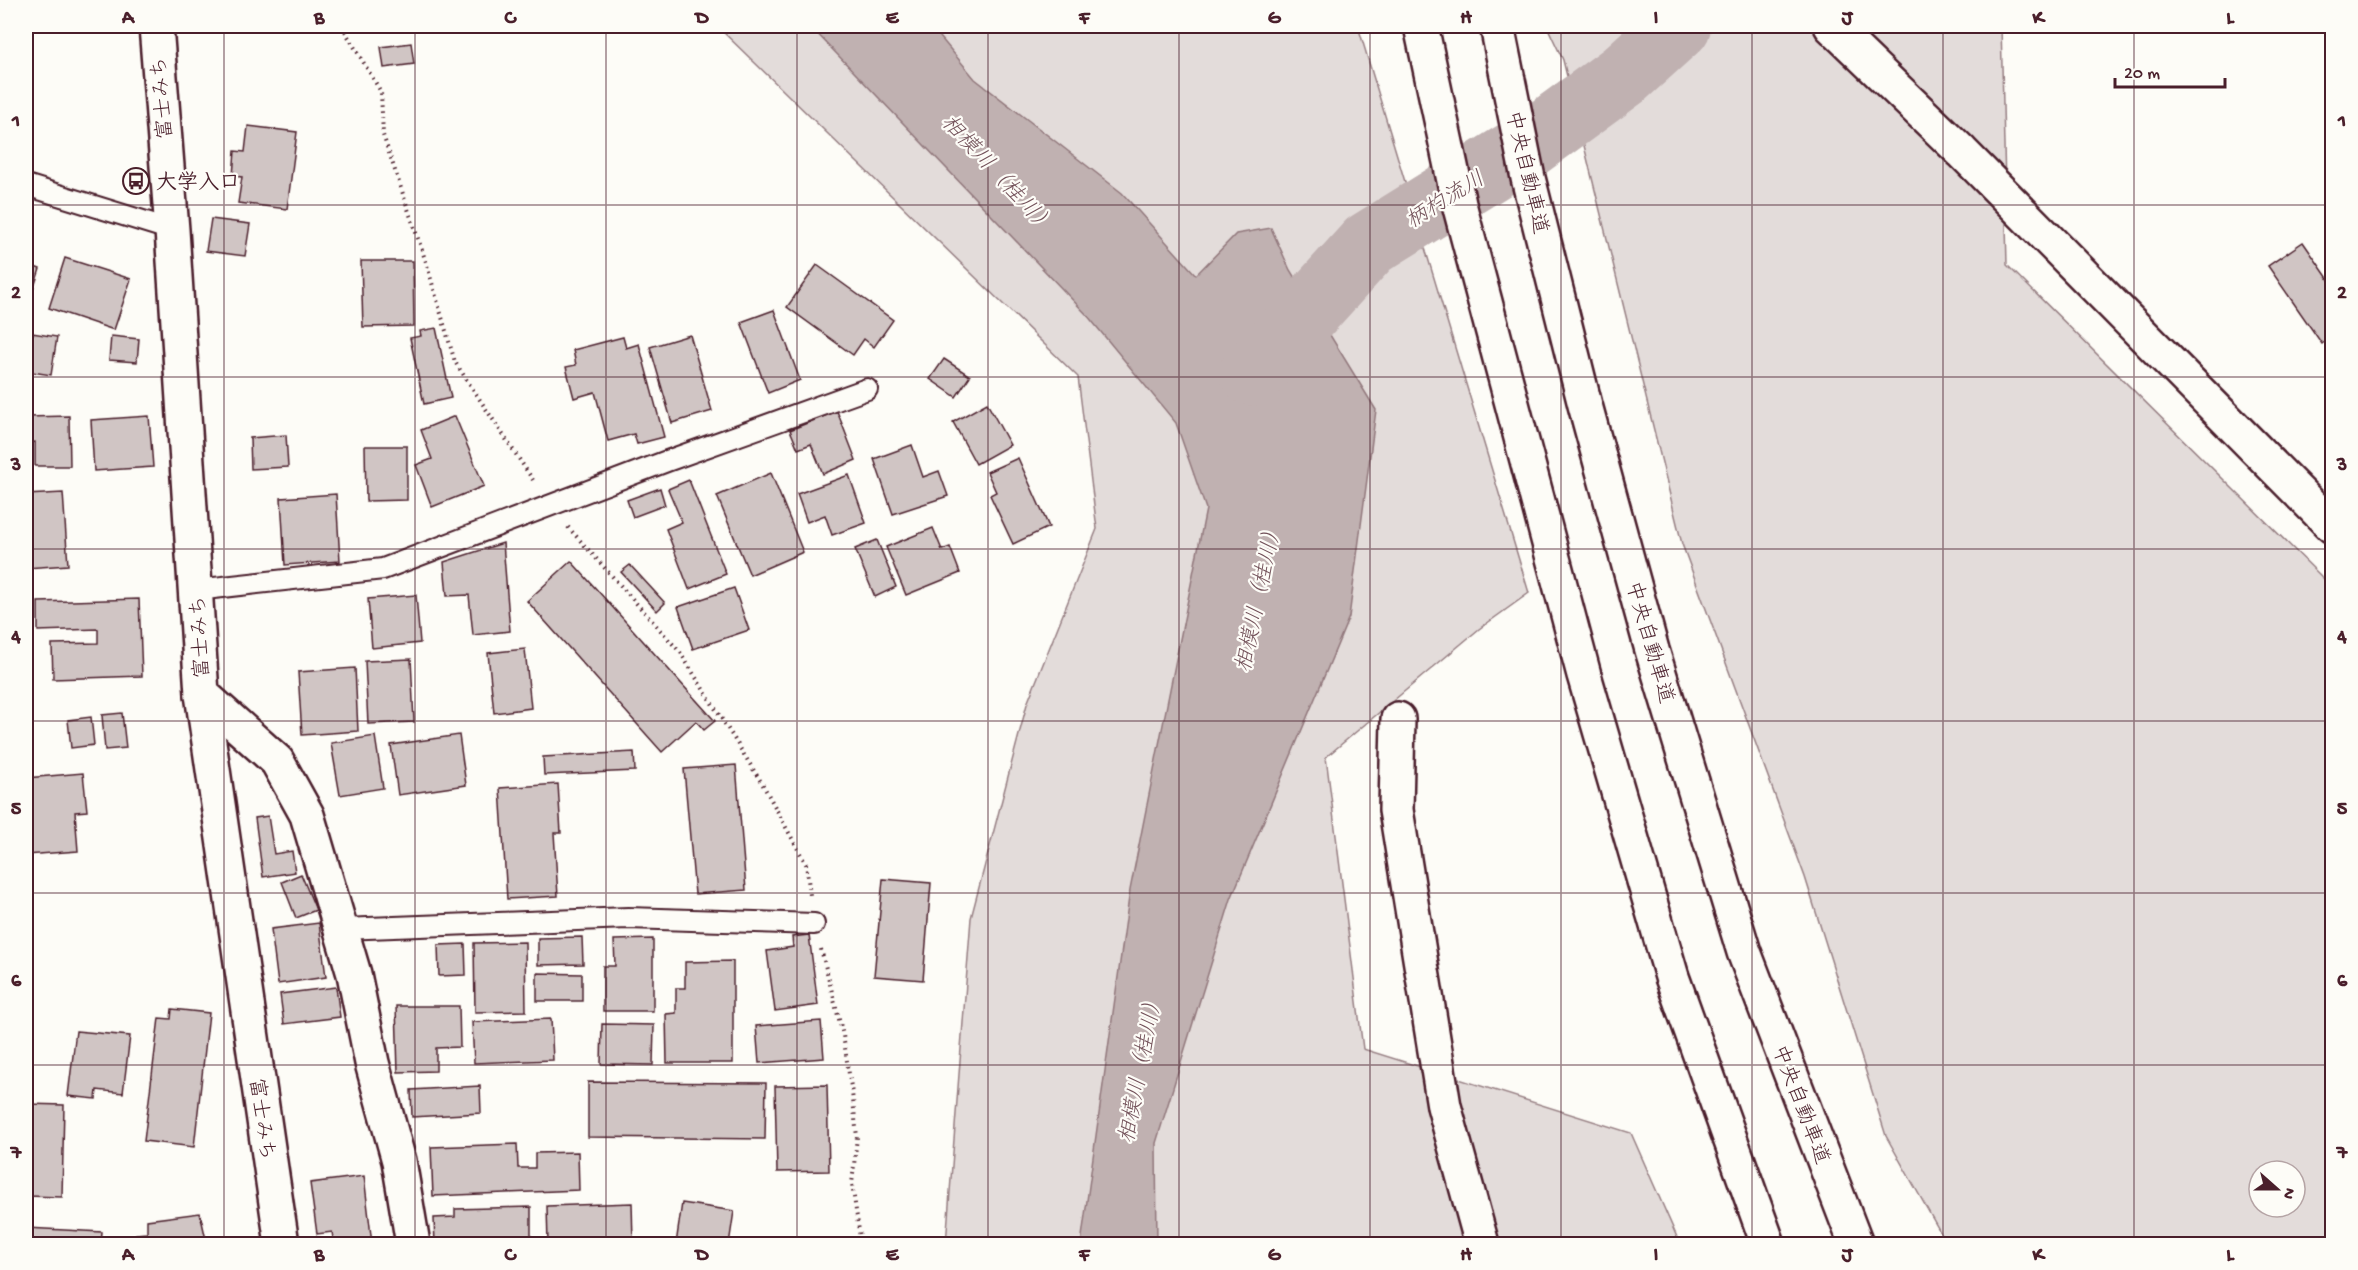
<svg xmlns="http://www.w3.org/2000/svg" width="2358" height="1270" viewBox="0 0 2358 1270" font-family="'Gochi Hand','Klee One',sans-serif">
	<rect width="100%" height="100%" fill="#fdfcf7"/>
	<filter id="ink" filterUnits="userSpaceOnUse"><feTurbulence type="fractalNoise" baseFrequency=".0167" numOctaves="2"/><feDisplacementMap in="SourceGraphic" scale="12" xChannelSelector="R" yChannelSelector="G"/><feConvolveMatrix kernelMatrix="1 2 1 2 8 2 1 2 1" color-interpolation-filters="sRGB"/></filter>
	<g filter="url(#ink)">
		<g fill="#e3dcda" stroke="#967e82" stroke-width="1.5" fill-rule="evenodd">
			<polygon points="717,26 1358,26 1529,593 1479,629 1326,757 1363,1049 1631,1133 1680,1244 946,1244 971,918 1027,704 1097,529 1078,377"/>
			<path d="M1547,26H2001L2007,265L2332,587V1244H1947L1886,1136L1805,877L1682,544L1563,60ZM2259,1171H2295V1207H2259Z"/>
		</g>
		<polygon fill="#c0b1b1" stroke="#91777b" stroke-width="1.5" points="810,26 931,26 975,79 1122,193 1196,275 1236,234 1271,228 1290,270 1376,410 1349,617 1231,899 1156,1143 1157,1244 1081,1244 1130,890 1206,509 1176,423 1087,315"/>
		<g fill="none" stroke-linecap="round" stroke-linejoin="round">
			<polyline stroke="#c0b1b1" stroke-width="66" points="1252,373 1369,244 1527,146 1624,75 1678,26"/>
		</g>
		<g fill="#d0c5c4" stroke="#4a1f2b" stroke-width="1.5">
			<polygon points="411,43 414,64 384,68 381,47"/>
			<polygon points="248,126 297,132 287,209 238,203 242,177 233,176 235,151 245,152"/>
			<polygon points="137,175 138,187 132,188 131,176"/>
			<polygon points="211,219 250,224 245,256 206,251"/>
			<polygon points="2303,242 2332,284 2332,336 2322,344 2268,266"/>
			<polygon points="65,258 131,279 114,330 49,308"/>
			<polygon points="361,261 413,261 414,326 363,327"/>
			<polygon points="26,264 40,269 26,311"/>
			<polygon points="817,265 893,320 874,347 864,339 853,355 787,307"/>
			<polygon points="774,310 800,380 768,393 741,322"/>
			<polygon points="436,328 451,398 424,404 410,338 421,336 420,331"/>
			<polygon points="26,332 57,337 51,375 26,371"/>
			<polygon points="690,335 712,411 672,423 650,347"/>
			<polygon points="111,336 139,339 137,362 109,360"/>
			<polygon points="623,337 626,348 639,344 664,437 637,444 634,434 608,441 595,392 574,398 566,367 576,365 573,350"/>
			<polygon points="944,359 970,376 956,397 930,379"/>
			<polygon points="987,403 1010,445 976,464 953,422"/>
			<polygon points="837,411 856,460 823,474 811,444 798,449 790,430"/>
			<polygon points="69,416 70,466 35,466 35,442 26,443 26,417"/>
			<polygon points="149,416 153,467 94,471 91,420"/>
			<polygon points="455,416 484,486 432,507 416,465 432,459 421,430"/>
			<polygon points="286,435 288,467 251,469 250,438"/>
			<polygon points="912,445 923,477 939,471 948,496 893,514 874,459"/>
			<polygon points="365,446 407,446 407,500 366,501"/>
			<polygon points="1018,458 1049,527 1013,544 990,495 996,492 987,472"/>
			<polygon points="771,473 803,552 750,575 717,496"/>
			<polygon points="849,475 866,523 832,535 825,515 807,522 797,494"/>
			<polygon points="689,480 726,574 689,589 666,529 682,522 668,489"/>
			<polygon points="660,488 665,505 633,517 627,500"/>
			<polygon points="63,493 68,565 26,568 26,495"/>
			<polygon points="336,494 340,561 285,565 281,498"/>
			<polygon points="933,528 942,550 950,547 960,573 906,595 886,547"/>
			<polygon points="877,540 896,587 875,597 855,549"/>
			<polygon points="503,543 510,631 473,635 469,595 447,596 444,562"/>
			<polygon points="571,561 715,721 704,730 696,721 662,752 527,601"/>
			<polygon points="630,565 665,603 657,611 621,572"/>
			<polygon points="734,588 749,630 693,649 678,607"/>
			<polygon points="416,595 420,643 372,648 368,599"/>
			<polygon points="139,599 142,676 53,679 52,644 98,643 98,629 38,631 38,602"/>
			<polygon points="525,649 531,708 494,713 488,653"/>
			<polygon points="411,659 414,722 368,724 365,661"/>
			<polygon points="355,668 358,731 302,735 298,672"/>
			<polygon points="122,713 126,748 105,750 102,715"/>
			<polygon points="91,717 94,745 71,748 68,720"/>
			<polygon points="459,735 466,785 398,795 391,745"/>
			<polygon points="375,736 383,788 340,795 331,743"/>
			<polygon points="634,752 635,771 544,775 543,757"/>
			<polygon points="736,765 746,890 695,894 684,769"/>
			<polygon points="83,773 87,811 75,812 78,851 26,855 26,778"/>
			<polygon points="558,784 561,833 554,833 558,896 507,899 500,788"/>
			<polygon points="268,816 274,854 292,851 295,872 263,877 255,818"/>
			<polygon points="301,874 316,910 296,918 282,882"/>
			<polygon points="883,879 931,883 923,980 874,976"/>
			<polygon points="319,923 326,977 278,984 271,929"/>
			<polygon points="809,935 818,1005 775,1011 767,951 793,947 792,937"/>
			<polygon points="582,937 583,964 538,965 538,938"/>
			<polygon points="653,939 653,1011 603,1011 603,966 615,966 614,940"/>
			<polygon points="525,942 526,1011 475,1012 474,943"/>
			<polygon points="465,944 466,975 439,976 438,945"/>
			<polygon points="733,961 733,1063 667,1063 666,1014 676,1013 676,988 685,988 685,962"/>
			<polygon points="537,973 582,974 582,1001 537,1001"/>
			<polygon points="336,987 340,1017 284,1024 280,994"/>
			<polygon points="396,1006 459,1006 460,1047 436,1048 436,1071 398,1072"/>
			<polygon points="172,1009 209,1013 194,1147 144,1141 159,1018 171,1019"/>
			<polygon points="551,1019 553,1060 474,1063 472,1022"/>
			<polygon points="821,1021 824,1058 759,1063 756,1026"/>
			<polygon points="602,1024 654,1025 653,1065 601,1064"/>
			<polygon points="76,1031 130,1036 123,1093 97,1090 96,1099 68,1096"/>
			<polygon points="588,1082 766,1083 765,1139 588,1137"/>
			<polygon points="827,1085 829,1171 777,1172 775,1086"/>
			<polygon points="480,1086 481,1113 412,1117 411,1090"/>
			<polygon points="26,1104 64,1105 62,1197 26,1196"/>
			<polygon points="517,1144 518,1168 535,1168 535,1153 578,1152 579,1190 433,1196 431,1147"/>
			<polygon points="364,1176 372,1244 334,1244 332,1232 317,1234 310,1183"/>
			<polygon points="632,1203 633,1243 548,1244 547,1206"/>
			<polygon points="682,1203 734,1211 729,1244 676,1244"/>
			<polygon points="531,1207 531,1244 435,1244 434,1218 455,1217 455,1209"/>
			<polygon points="200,1213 207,1244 135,1244 136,1234 147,1233 147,1220"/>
			<polygon points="26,1228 102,1232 101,1244 26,1244"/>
		</g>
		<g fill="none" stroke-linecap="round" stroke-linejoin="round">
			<defs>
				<g id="lane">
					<polyline points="26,185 172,230"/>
					<polyline points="196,590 383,569 667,461 867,389"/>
					<polyline points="342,929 628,918 814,924"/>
				</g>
				<g id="street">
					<polyline points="202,694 277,761 307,815 354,974 372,1063 399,1161 413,1244"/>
					<polyline points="1398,719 1396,810 1444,1106 1482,1244"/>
				</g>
				<polyline id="secondary" points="1831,26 1962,152 2332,526"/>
				<g id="highway">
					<polyline points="156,26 172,230 202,694 282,1244"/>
					<polyline points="1421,26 1459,204 1584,675 1672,977 1768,1244"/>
					<polyline points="1497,26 1528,178 1585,405 1652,650 1744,952 1856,1244"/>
				</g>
			</defs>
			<use href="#lane" stroke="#4a1f2b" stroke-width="24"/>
			<use href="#street" stroke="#4a1f2b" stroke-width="38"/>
			<use href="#secondary" stroke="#4a1f2b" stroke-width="38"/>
			<use href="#highway" stroke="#4a1f2b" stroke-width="38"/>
			<g stroke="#4a1f2b" stroke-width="4" stroke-dasharray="1.5 4.5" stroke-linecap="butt">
				<polyline points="342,26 381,92 383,135 426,262 455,362 533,480"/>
				<polyline points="568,527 680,652 763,785 806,864 810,895"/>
				<polyline points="821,949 843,1035 853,1100 857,1137 852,1184 861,1244"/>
			</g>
			<use href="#lane" stroke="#fdfcf7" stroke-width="20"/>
			<use href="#street" stroke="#fdfcf7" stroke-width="33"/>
			<use href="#secondary" stroke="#fdfcf7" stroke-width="33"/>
			<use href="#highway" stroke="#fdfcf7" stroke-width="33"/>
		</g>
	</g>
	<path fill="none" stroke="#4a1f2b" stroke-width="1.5" stroke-opacity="0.55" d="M224,26V1244M415,26V1244M606,26V1244M797,26V1244M988,26V1244M1179,26V1244M1370,26V1244M1561,26V1244M1752,26V1244M1943,26V1244M2134,26V1244M26,205H2332M26,377H2332M26,549H2332M26,721H2332M26,893H2332M26,1065H2332"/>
	<defs>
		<symbol id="bus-ring" viewBox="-11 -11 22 22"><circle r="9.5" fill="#fdfcf7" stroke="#4a1f2b" stroke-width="1.5"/><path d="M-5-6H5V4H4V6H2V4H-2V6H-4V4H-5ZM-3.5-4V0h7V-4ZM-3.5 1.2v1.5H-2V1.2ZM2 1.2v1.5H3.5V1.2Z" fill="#4a1f2b"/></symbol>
	</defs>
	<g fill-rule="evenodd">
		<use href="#bus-ring" x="121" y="166" width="30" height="30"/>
	</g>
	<g text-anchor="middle" stroke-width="4.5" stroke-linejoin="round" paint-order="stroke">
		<g font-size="21" fill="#4a1f2b" stroke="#fdfcf7">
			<text transform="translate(161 98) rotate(-95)" y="7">富士みち</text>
			<text transform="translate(1528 172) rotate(77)" y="7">中央自動車道</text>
			<text transform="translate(199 637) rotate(-93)" y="7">富士みち</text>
			<text transform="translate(1651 642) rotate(74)" y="7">中央自動車道</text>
			<text transform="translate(1802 1104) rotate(69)" y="7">中央自動車道</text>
			<text transform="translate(263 1119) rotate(82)" y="7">富士みち</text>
		</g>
		<g font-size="21" font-weight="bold" fill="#4a1f2b" stroke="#fdfcf7" text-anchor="start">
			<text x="156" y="188">大学入口</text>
		</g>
		<g font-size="22" font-style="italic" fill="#73525a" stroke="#fdfcf7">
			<text transform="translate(999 173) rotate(47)" y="8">相模川（桂川）</text>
			<text transform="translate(1444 198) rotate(-32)" y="8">柄杓流川</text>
			<text transform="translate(1257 596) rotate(-78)" y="8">相模川（桂川）</text>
			<text transform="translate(1139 1067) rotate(-79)" y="8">相模川（桂川）</text>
		</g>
	</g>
	<rect width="2358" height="1270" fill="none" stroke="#fdfcf7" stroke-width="66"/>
	<g transform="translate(2277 1189) rotate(111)"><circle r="28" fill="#fdfcf7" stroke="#b5a4a5" stroke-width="1.5"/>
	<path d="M0-4.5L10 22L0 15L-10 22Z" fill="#4a1f2b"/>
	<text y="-9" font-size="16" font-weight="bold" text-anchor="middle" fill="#4a1f2b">N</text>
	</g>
	<path d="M2115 78v9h110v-9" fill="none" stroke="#4a1f2b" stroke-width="3"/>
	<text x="2124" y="78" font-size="18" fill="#4a1f2b" stroke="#fdfcf7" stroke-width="4.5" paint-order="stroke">20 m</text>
	<rect x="33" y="33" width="2292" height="1204" fill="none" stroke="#4a1f2b" stroke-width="2"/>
	<g font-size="20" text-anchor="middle" font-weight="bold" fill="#4a1f2b">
		<text x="128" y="23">A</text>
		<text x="319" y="23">B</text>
		<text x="510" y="23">C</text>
		<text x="702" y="23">D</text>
		<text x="892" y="23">E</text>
		<text x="1084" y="23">F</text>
		<text x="1274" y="23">G</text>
		<text x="1466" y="23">H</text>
		<text x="1656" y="23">I</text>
		<text x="1847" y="23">J</text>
		<text x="2038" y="23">K</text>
		<text x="2230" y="23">L</text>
		<text x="16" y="126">1</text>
		<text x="2342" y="126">1</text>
		<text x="16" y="298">2</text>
		<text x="2342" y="298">2</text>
		<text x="16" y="470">3</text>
		<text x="2342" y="470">3</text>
		<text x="16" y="642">4</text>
		<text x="2342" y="642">4</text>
		<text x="16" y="814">5</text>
		<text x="2342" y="814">5</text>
		<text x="16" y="986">6</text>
		<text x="2342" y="986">6</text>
		<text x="16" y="1158">7</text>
		<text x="2342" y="1158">7</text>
		<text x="128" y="1260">A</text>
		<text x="319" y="1260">B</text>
		<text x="510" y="1260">C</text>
		<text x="702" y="1260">D</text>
		<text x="892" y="1260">E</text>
		<text x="1084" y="1260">F</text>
		<text x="1274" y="1260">G</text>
		<text x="1466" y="1260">H</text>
		<text x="1656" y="1260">I</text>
		<text x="1847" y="1260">J</text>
		<text x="2038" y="1260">K</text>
		<text x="2230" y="1260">L</text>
	</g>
</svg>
